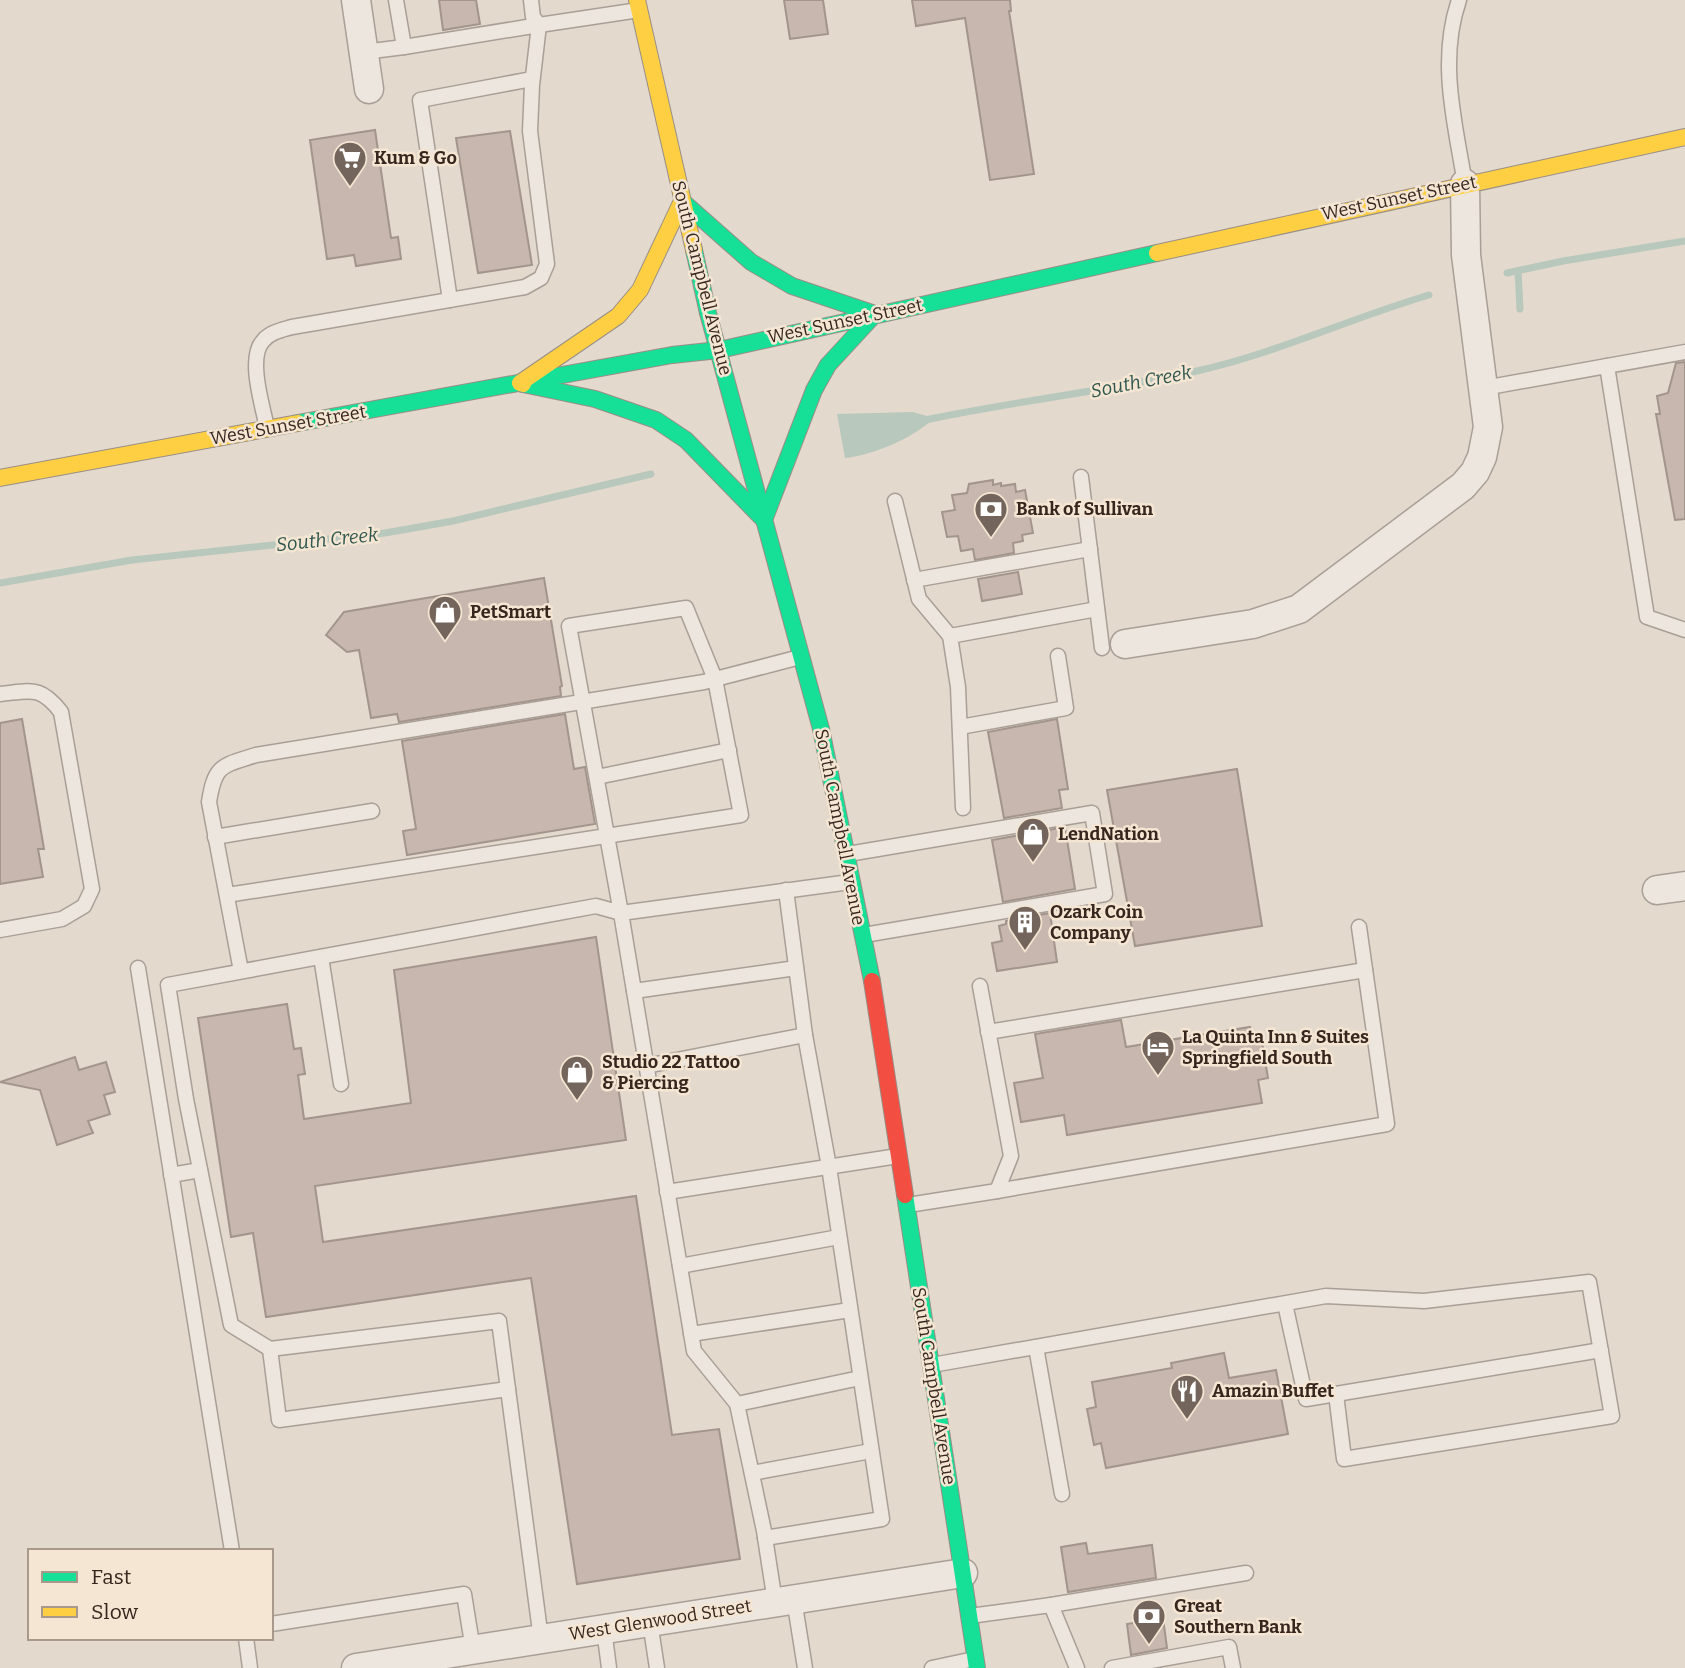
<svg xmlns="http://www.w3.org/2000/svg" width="1685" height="1668" viewBox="0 0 1685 1668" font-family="Bitter,serif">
	<rect width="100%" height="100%" fill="#e3d9cd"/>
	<path fill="#b8c8bc" d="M913,412L934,418C914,438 873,455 845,458L837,414Z"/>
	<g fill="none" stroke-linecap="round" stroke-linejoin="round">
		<g stroke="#b8c8bc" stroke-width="7">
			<polyline points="1518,271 1520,309"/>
			<polyline points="1507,273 1563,261 1685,241"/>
			<path d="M925,420C1015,401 1107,391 1197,371C1277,353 1351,318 1429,295"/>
			<polyline points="0,583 132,560 385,533 453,521 651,474"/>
		</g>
	</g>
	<g fill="#c7b7ae" stroke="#a3958c" stroke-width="2">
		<polygon points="439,0 476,0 480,24 443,30"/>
		<polygon points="784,0 823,0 828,34 790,39"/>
		<polygon points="912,0 1010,0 1011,11 1009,11 1034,174 990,180 965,18 916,26"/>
		<polygon points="375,130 391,238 398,237 401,259 356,266 354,255 327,259 310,140"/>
		<polygon points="510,131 532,265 478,273 456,138"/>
		<polygon points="1685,362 1685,519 1675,520 1656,414 1660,414 1657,396 1668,393 1676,363"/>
		<polygon points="993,480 993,485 1001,483 1001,486 1015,484 1016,492 1025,490 1033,533 1022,535 1023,541 1013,543 1014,553 975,560 973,549 961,551 958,536 947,537 942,512 955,510 952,495 967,493 969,484"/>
		<polygon points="1018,572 1022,594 982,601 978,579"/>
		<polygon points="544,578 562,686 560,687 561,696 399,722 397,714 371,718 359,650 347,652 326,635 344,612"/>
		<polygon points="565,714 574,769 585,767 595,824 407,855 403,831 416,829 402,741"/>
		<polygon points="22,719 44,849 38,849 43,877 0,884 0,723"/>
		<polygon points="1057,719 1068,789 1059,790 1062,808 1004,818 988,732"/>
		<polygon points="1237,769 1262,926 1135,946 1107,790"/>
		<polygon points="1065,827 1075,889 1003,902 992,840"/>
		<polygon points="1050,913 1057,962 997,971 992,943 1002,941 999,926 1006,924 1006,921"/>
		<polygon points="596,937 626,1140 315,1186 323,1242 636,1196 672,1435 719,1429 740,1559 577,1584 531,1278 266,1317 253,1233 231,1237 198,1018 287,1004 294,1049 301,1048 305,1074 298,1075 304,1119 411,1103 394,970"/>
		<polygon points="1121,1020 1126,1047 1250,1027 1252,1038 1261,1036 1268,1078 1258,1080 1262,1103 1067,1135 1064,1115 1021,1122 1014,1083 1043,1078 1035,1034"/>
		<polygon points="75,1057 79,1070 106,1062 115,1092 104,1095 110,1114 88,1121 93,1133 57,1145 40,1090 0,1082"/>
		<polygon points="1224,1353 1229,1378 1276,1370 1288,1434 1106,1468 1101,1443 1094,1445 1087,1409 1096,1407 1092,1382 1172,1368 1171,1363"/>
		<polygon points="1086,1543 1088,1554 1152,1545 1156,1578 1068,1592 1061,1547"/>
		<polygon points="1163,1618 1167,1648 1131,1655 1127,1624"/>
	</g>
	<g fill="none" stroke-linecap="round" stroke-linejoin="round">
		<defs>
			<g id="lane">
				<polyline points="531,0 533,17 539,25 639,10"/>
				<path d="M1459,0C1438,61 1455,123 1465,184"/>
				<polyline points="364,52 404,47"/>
				<polyline points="450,300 420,100 532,79"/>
				<polyline points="1607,366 1647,617 1685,630"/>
				<polyline points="1484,388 1685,352"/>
				<path d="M267,428C263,407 247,358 263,341C270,332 282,330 292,327L525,287L541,278L547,264L530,131L532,85L539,25L404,47L396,0"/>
				<polyline points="1081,477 1102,648"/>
				<polyline points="895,501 919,599 950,636"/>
				<polyline points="914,580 1090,549"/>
				<path d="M0,694C31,691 40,685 61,712L92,889L84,906L62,919L0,930"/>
				<polyline points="960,727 1066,708 1058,656"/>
				<polyline points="597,777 729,750"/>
				<polyline points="963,808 958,687 950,636 1097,609"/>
				<polyline points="215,837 372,811"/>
				<polyline points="848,854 1092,813 1105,894 864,935"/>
				<polyline points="227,895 741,815 715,679 686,608 569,626 621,913 596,906 168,985 186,1099 231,1325 270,1349 499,1321 541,1639"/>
				<polyline points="321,957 341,1084"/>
				<polyline points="138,968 232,1551"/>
				<path d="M241,971L209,802C215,764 222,766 256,755L704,682L800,657"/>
				<polyline points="634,991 796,968"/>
				<polyline points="988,1032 1365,970"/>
				<polyline points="646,1066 805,1035 786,890"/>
				<polyline points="171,1175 200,1170"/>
				<polyline points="997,1191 1387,1124 1359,927"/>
				<polyline points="667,1192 898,1156"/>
				<polyline points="908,1205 997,1191 1011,1156 980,986"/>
				<polyline points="680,1266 839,1237"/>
				<polyline points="1285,1304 1306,1399 1336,1394"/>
				<polyline points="691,1334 850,1310"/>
				<polyline points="1036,1347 1062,1494"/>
				<polyline points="270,1349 279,1420 508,1389"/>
				<polyline points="932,1365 1326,1296 1424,1301 1589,1282 1612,1416 1344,1459 1336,1394 1601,1350"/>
				<polyline points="737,1404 860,1378"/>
				<polyline points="752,1473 871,1451"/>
				<polyline points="765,1538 882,1519 829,1167 805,1035"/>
				<polyline points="794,1599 805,1668"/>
				<polyline points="775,1602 764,1531 737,1404 694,1351 621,913 850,882"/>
				<polyline points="1051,1605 1246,1573"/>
				<polyline points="970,1616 1051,1605 1077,1668"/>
				<polyline points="650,1622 657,1668"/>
				<polyline points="271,1624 464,1594 473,1650"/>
				<polyline points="604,1629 609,1668"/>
				<polyline points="246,1638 250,1668"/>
				<polyline points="932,1668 974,1659"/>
				<polyline points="1112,1668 1229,1647 1233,1668"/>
			</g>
			<g id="street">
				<polyline points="356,0 369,89"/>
				<polyline points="1125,644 1253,624 1299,609 1463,486 1475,472 1482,457 1488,427 1466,255 1465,184"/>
				<polyline points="1657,890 1685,886"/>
				<polyline points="356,1668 963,1573"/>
			</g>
			<g id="fast">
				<polyline points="694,250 708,313 821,729 872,981"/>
				<polyline points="523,384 595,399 656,420 686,440 764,520 814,390 828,365 875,314 792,286 751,262 682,201"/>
				<polyline points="298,423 672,355 719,350 1157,253"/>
				<polyline points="905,1195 977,1668"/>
			</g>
			<g id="slow">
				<polyline points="637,0 694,250"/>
				<polyline points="1157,253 1685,137"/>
				<polyline points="523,384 520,383 618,316 640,290 682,201"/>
				<polyline points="0,478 298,423"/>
			</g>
			<polyline id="jam" points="872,981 905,1195"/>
		</defs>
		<use href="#lane" stroke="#a99f96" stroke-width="17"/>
		<use href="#street" stroke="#a99f96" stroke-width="31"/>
		<use href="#fast" stroke="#988e86" stroke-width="18"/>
		<use href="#slow" stroke="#988e86" stroke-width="18"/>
		<use href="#jam" stroke="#988e86" stroke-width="18"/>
		<use href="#lane" stroke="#ece6de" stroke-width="14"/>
		<use href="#street" stroke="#ece6de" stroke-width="28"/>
		<use href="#fast" stroke="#16e098" stroke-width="16"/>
		<use href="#slow" stroke="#ffcf43" stroke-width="16"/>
		<use href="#jam" stroke="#f24e42" stroke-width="16"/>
	</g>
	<defs>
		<symbol id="supermarket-pin" viewBox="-11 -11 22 30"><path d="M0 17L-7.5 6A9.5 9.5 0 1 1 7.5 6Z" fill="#73655b" stroke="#f4e6d3"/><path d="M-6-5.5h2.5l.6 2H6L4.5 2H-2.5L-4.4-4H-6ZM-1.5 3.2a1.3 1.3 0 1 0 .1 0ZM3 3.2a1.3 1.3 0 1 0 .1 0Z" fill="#fff"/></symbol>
		<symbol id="bank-pin" viewBox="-11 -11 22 30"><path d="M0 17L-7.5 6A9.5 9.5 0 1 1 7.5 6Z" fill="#73655b" stroke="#f4e6d3"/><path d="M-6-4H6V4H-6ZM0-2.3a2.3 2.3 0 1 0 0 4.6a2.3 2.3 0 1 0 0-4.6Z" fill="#fff"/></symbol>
		<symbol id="shop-pin" viewBox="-11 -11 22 30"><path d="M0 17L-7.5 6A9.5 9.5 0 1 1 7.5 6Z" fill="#73655b" stroke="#f4e6d3"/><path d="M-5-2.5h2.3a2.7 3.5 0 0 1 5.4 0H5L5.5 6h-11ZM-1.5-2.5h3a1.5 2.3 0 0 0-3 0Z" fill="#fff"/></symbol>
		<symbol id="building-pin" viewBox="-11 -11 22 30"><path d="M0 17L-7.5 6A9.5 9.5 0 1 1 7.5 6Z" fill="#73655b" stroke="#f4e6d3"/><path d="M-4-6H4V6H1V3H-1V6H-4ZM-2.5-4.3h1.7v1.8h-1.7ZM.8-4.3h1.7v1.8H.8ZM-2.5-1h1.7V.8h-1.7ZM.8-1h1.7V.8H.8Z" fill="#fff"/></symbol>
		<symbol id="hotel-pin" viewBox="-11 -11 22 30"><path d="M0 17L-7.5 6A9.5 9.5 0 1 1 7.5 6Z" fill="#73655b" stroke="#f4e6d3"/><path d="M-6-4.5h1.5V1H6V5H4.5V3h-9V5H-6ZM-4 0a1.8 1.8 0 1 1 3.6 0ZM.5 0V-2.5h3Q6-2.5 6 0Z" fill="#fff"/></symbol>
		<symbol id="restaurant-pin" viewBox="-11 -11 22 30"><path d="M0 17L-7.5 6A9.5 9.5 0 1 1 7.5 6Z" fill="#73655b" stroke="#f4e6d3"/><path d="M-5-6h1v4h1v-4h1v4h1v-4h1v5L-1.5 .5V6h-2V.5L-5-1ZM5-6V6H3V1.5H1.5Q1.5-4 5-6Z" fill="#fff"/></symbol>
	</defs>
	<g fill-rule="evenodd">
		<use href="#supermarket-pin" x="331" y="139" width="38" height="52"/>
		<use href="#bank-pin" x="972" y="490" width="38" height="52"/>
		<use href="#shop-pin" x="426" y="593" width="38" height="52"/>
		<use href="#shop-pin" x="1014" y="815" width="38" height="52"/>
		<use href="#building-pin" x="1006" y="903" width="38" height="52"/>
		<use href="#hotel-pin" x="1139" y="1028" width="38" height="52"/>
		<use href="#shop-pin" x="558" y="1053" width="38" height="52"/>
		<use href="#restaurant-pin" x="1168" y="1372" width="38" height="52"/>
		<use href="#bank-pin" x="1130" y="1597" width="38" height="52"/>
	</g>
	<g text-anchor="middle" stroke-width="5" stroke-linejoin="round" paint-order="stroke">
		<g font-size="18" font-weight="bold" fill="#37261e" stroke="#f4e6d3" text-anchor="start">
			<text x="374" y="164">Kum &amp; Go</text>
			<text x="1016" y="515">Bank of Sullivan</text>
			<text x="470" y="618">PetSmart</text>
			<text x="1058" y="840">LendNation</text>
			<text x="1050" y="918">Ozark Coin<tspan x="1050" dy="21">Company</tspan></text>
			<text x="1182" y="1043">La Quinta Inn &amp; Suites<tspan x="1182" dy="21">Springfield South</tspan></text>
			<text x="602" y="1068">Studio 22 Tattoo<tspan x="602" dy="21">&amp; Piercing</tspan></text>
			<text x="1212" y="1397">Amazin Buffet</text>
			<text x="1174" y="1612">Great<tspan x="1174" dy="21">Southern Bank</tspan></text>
		</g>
		<g font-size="18" fill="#37261e" stroke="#f4e6d3">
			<text transform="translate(1399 198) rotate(-12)" y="6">West Sunset Street</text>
			<text transform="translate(702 278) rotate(76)" y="6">South Campbell Avenue</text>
			<text transform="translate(845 321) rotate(-12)" y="6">West Sunset Street</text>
			<text transform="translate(288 425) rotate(-10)" y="6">West Sunset Street</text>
			<text transform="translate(840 827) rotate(79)" y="6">South Campbell Avenue</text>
			<text transform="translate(934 1386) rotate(81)" y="6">South Campbell Avenue</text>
			<text transform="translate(660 1620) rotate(-9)" y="6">West Glenwood Street</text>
		</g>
		<g font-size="19" font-style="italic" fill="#2e564e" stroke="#f4e6d3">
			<text transform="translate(1141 381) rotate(-11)" y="7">South Creek</text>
			<text transform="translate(327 539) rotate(-6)" y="7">South Creek</text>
		</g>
	</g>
	<rect x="28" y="1549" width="245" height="91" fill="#f4e6d3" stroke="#a8998b" stroke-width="2"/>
	<rect x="42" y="1572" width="35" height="10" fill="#16e098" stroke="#a8998b" stroke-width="2"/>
	<text x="91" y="1584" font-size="21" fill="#37261e">Fast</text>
	<rect x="42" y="1607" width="35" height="10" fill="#ffcf43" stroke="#a8998b" stroke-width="2"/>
	<text x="91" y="1619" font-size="21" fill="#37261e">Slow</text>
</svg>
